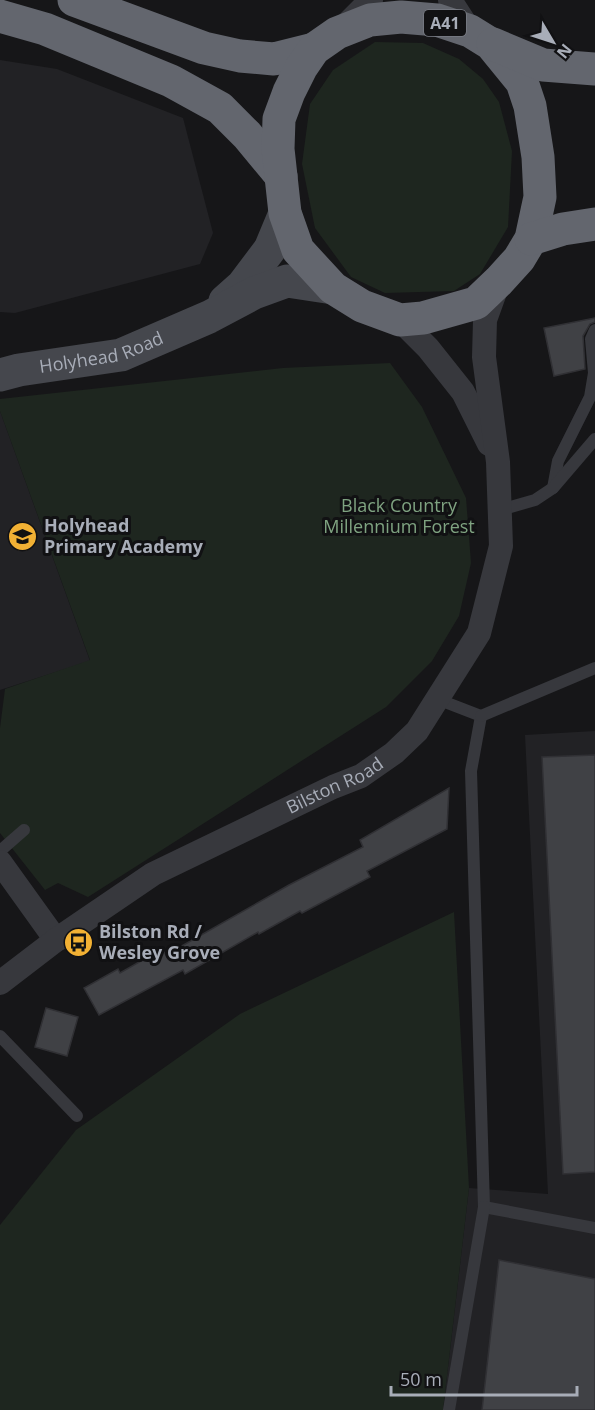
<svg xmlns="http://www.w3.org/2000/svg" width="595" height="1410" viewBox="0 0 595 1410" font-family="'Open Sans',sans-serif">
	<rect width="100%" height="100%" fill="#161618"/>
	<g fill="#222225">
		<polygon points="0,60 57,69 183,118 213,233 200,264 15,313 0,312"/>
		<polygon points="0,411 90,661 0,690"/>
		<polygon points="595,731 595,1410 443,1410 469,1188 548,1194 525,735"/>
	</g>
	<g fill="#1e261f">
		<polygon points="375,42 423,43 459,59 483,79 499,102 512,151 508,227 480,274 454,291 385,293 351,277 315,228 302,164 310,104 333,70"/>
		<polygon points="390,363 422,407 466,498 471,563 459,616 432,661 386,707 88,897 58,883 45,890 0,833 0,728 5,689 90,660 0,411 0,399 283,368"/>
		<polygon points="454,912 469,1188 443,1410 0,1410 0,1225 76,1130 240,1014"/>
	</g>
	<g fill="#404145" stroke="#303034" stroke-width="1.5">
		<polygon points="595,318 595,322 590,324 583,336 585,369 554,376 544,328"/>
		<polygon points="595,755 595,1172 563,1174 542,757"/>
		<polygon points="449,788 447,829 367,871 370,877 302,913 300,911 259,934 258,932 185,974 183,970 99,1015 84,988 118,969 120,973 162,949 166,955 289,885 363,847 360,840"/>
		<polygon points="46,1008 78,1017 67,1056 35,1047"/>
		<polygon points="499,1260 595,1279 595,1410 482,1410"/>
	</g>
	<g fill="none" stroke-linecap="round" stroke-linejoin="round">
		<g stroke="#37383d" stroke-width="12">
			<polyline points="553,488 558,461 590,397 594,373 591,339 595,330"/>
			<polyline points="500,510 535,500 553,488 595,439"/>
			<polyline points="437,699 481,716 471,771 484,1207 595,1228"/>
			<polyline points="481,716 595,668"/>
			<polyline points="0,851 24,830"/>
			<polyline points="0,1036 77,1116"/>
			<polyline points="449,1410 484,1207"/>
		</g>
		<g stroke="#37383d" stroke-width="24">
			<polyline points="450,0 470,31"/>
			<polyline points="344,27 371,0"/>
			<polyline points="400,320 428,348 463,392 489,444"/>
			<polyline points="0,862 56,940"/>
			<path id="s1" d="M0,983L56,940L153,874L333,787L361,776L394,753L417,731L479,633L501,546L498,462L484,357L485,320L498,284"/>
		</g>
		<g stroke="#45474d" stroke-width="33">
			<polyline points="225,301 243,285 270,249 285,213"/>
			<path id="s2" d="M0,375L19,370L121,355L209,317L254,293L287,281L333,288"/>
		</g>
		<g stroke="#63666e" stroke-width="33">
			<polyline points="74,0 204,48 240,56 274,59 314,49"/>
			<polyline points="0,16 45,29 171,81 220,108 247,135 281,176"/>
			<polygon points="401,17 437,20 470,31 491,44 522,82 530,106 538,157 540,197 531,239 519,259 499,281 476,303 423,318 400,320 362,306 333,288 298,250 285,213 278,149 279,119 289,92 301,68 314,49 337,33 370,20"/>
			<polyline points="493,44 543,65 595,69"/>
			<polyline points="531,239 563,229 595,224"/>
		</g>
	</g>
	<defs>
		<symbol id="school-disc" viewBox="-11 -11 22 22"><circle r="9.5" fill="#f2b134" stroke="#111113"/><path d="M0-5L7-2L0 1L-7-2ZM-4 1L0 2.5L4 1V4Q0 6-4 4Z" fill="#111"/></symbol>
		<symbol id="bus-disc" viewBox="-11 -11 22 22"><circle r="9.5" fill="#f2b134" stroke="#111113"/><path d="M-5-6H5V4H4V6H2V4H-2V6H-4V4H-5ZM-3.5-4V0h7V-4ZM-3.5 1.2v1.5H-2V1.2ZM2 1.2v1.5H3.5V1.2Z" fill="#111"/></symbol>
	</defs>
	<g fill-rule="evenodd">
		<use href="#school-disc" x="6" y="520" width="33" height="33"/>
		<use href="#bus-disc" x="62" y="926" width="33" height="33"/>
	</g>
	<g text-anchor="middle" stroke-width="6" stroke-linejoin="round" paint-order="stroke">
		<rect fill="#111113" stroke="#7b7e86" stroke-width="1.5" x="424" y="10" width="42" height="26" rx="4.5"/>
		<g font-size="16" font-weight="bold" fill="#a8adb8">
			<text x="445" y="29">A41</text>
		</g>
		<g font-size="18" fill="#a8adb8" stroke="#111113">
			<text dy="6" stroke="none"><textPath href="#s2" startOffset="104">Holyhead Road</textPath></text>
			<text dy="6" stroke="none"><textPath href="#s1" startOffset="390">Bilston Road</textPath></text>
		</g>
		<g font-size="18" fill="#7fa381" stroke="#111113">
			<text x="399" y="512">Black Country<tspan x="399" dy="21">Millennium Forest</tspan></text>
		</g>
		<g font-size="18" font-weight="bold" fill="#a8adb8" stroke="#111113" text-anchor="start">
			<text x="44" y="532">Holyhead<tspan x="44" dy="21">Primary Academy</tspan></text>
			<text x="99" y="938">Bilston Rd /<tspan x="99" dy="21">Wesley Grove</tspan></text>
		</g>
	</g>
	<g transform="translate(553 42) rotate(129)" stroke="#111113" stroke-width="4.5" paint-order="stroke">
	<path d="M0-4.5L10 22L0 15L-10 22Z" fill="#a8adb8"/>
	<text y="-9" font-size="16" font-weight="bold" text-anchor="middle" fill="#a8adb8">N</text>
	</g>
	<path d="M391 1386v9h186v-9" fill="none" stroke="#a8adb8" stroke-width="3"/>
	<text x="400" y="1386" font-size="18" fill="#a8adb8" stroke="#111113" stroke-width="4.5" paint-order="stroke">50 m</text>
</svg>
